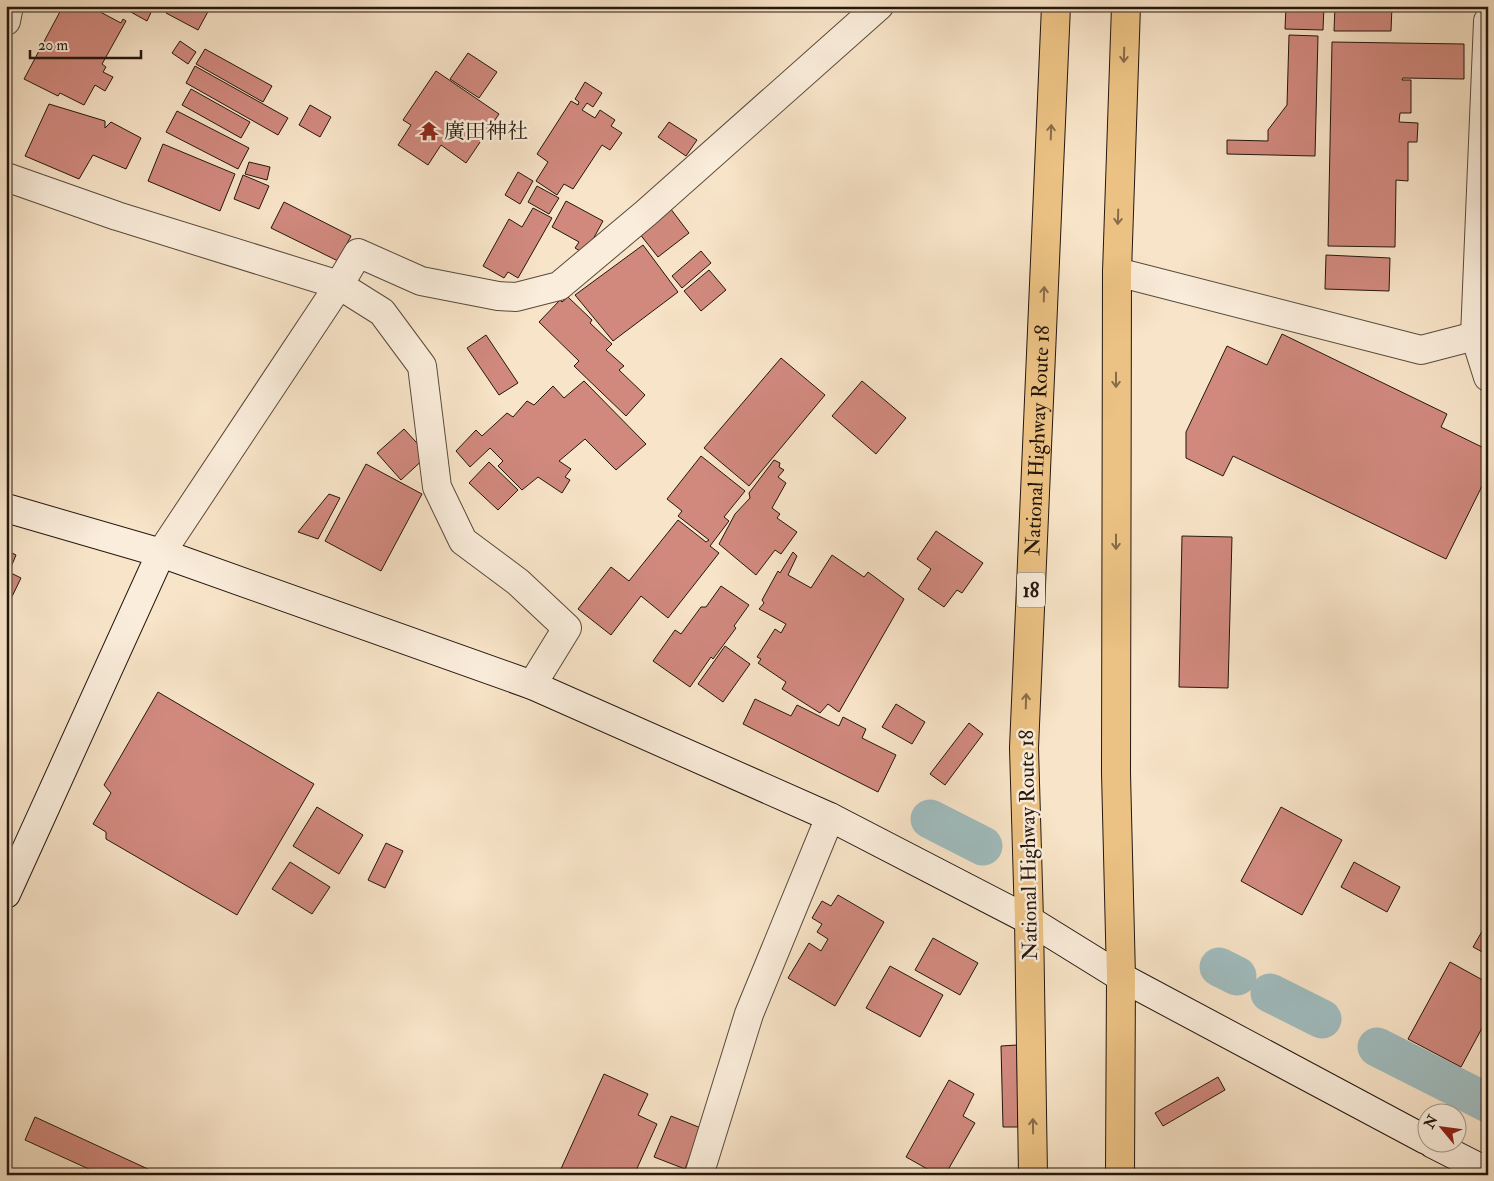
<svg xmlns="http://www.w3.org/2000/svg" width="1494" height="1181" viewBox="0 0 1494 1181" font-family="'IM FELL Double Pica','Noto Serif JP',serif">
	<rect width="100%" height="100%" fill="#f8e4c8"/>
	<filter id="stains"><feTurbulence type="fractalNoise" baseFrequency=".004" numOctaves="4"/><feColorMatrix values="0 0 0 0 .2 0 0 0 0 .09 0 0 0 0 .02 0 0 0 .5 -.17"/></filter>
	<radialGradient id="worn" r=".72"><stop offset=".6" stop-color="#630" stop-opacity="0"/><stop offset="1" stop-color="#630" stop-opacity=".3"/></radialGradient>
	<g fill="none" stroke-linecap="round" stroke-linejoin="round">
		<g stroke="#a0bcbe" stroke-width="39">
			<polyline points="930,819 983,846"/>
			<polyline points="1219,967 1237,976"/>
			<polyline points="1270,993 1322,1019"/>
			<polyline points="1377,1047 1488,1103"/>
		</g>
	</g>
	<g fill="#d1897e" stroke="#24170e">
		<polygon points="63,6 89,6 121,23 123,19 126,21 102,64 106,67 103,72 113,77 105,91 95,85 84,105 60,93 58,96 24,79"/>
		<polygon points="120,6 154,6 147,21"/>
		<polygon points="170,6 211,6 198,30 166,13"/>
		<polygon points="1286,6 1324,6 1323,30 1285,29"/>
		<polygon points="1335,6 1392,6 1391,31 1334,31"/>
		<polygon points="1289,35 1318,36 1315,156 1227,154 1227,140 1268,141 1268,130 1287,105"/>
		<polygon points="180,41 196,52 188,64 172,53"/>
		<polygon points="1332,42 1464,44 1464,79 1403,78 1402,80 1411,80 1411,113 1400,113 1399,122 1418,123 1417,142 1408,142 1408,181 1396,180 1395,247 1328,246"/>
		<polygon points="205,49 272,86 263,102 196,64"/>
		<polygon points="468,53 497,72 479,98 450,79"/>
		<polygon points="195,66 288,118 278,135 186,83"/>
		<polygon points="436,71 499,114 466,163 441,145 428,165 398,145 411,125 403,120"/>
		<polygon points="585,82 602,93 593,107 587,103 582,110 595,118 600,110 615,120 611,126 622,133 610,150 602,145 573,189 564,184 557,195 536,181 548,162 537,154 571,101 578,105 579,102 575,99"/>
		<polygon points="191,89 250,122 241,138 182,105"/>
		<polygon points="49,104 105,121 105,128 111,122 141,138 126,169 93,155 79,179 25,156"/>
		<polygon points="310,105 331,117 320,137 299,125"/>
		<polygon points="177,111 249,148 238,169 166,132"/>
		<polygon points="669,122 697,140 686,156 658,137"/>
		<polygon points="163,144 235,174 220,211 148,181"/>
		<polygon points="249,162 270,167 267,180 245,174"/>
		<polygon points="518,172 533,181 520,204 505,195"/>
		<polygon points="243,175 269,186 259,209 234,199"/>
		<polygon points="537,186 559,198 549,214 528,202"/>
		<polygon points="566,201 603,221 585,254 575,248 579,242 552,227"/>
		<polygon points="284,202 351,236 338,261 271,228"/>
		<polygon points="533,208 552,218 518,278 508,272 504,278 483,266 509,219 522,227"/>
		<polygon points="670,208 689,233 658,257 639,233"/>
		<polygon points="643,245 678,292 613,341 575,295"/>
		<polygon points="701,251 711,263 682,288 672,276"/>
		<polygon points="1326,255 1390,258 1389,291 1325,289"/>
		<polygon points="709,270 726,290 701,311 684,291"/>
		<polygon points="568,297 592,320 590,323 612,344 606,350 624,366 619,370 645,395 626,416 574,366 579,361 539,322 560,300 562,302"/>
		<polygon points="1282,334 1447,414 1441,427 1488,450 1488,474 1446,559 1233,456 1223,476 1186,458 1186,432 1227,346 1267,365"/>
		<polygon points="486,335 518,383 499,395 467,348"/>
		<polygon points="781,358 825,395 749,486 704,448"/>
		<polygon points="584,381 646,444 616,470 585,439 559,461 571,469 565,477 570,480 562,493 538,477 522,490 498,466 503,461 490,448 470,467 456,451 476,430 482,436 507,413 513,417 527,401 534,405 553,386 564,398"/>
		<polygon points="862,381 906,418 876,454 832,416"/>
		<polygon points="404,429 428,455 401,480 377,453"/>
		<polygon points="701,456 745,491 724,517 729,521 710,546 719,553 668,618 641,596 611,635 578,609 611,567 629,581 678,520 706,542 709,540 678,516 682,511 667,499"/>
		<polygon points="774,460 780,463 779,467 784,470 778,477 786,483 772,508 780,514 777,518 797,532 781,554 775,550 756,575 719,544 735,514 750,498 749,493"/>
		<polygon points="489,462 518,490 498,510 469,483"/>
		<polygon points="366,464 422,494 381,571 325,541"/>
		<polygon points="329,494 340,498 318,539 298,532"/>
		<polygon points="936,531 983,563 962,593 957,590 944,607 918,589 931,569 917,559"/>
		<polygon points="1182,536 1232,537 1228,688 1179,687"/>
		<polygon points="6,550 16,555 9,572 21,578 6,609"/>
		<polygon points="793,552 797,556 788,575 811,588 832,555 864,577 868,572 904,599 839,712 828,704 820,713 782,689 786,682 758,663 761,659 757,657 775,629 781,633 786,624 759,609 764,603 762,600 778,571 780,573"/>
		<polygon points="721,586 749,605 734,626 736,628 713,659 711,657 690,687 653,661 675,630 681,634 701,607 706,607"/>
		<polygon points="725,646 750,664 723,702 698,684"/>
		<polygon points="158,692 314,784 237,915 106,839 106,832 93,824 111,793 104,785"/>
		<polygon points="755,699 791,716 797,705 839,726 843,717 866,729 862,738 896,755 878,792 743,724"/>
		<polygon points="896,704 925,722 912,744 882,727"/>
		<polygon points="969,723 983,734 945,785 930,774"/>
		<polygon points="317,807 363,835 339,874 293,846"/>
		<polygon points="1281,807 1342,840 1302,915 1241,881"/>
		<polygon points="386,843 403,851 385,888 368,880"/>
		<polygon points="290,862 330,887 312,914 272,889"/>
		<polygon points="1354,862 1400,887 1387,912 1341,887"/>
		<polygon points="838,895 884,922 835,1006 788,978 809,943 821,951 828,939 817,932 822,924 812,918 822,901 831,906"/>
		<polygon points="1488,921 1488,955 1473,947"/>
		<polygon points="933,938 978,963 960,995 915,970"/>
		<polygon points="1450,962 1488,983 1488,1017 1461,1067 1408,1039"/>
		<polygon points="890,966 943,995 920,1037 866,1008"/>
		<polygon points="1017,1045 1018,1127 1003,1127 1001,1046"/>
		<polygon points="604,1074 648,1094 638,1115 657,1124 634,1175 568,1175 560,1171"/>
		<polygon points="1218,1077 1225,1090 1163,1126 1155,1113"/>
		<polygon points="949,1080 974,1094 963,1116 975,1123 945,1175 938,1175 906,1157"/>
		<polygon points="671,1116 701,1128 685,1169 654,1157"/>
		<polygon points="35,1117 161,1175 102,1175 25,1140"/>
	</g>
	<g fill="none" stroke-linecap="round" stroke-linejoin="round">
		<defs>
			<g id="street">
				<polyline points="6,21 9,6"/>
				<polyline points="1488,21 1475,336 1488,377"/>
				<polyline points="6,177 117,216 339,285 382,312 422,366 437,487 463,541 518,582 567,628 532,685"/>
				<polyline points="1117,272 1421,350 1475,336"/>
				<polyline points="161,553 339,285 358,253 421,281 498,296 516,297 559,286 646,213 879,6"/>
				<polyline points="699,1175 749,1014 830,817"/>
			</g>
			<g id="secondary">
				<polyline points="6,508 161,553 532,685 830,817 1029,920 1121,977 1426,1140"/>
				<polyline points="6,894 161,553"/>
				<polyline points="1433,1144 1488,1172"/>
			</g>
			<g id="highway">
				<path id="s1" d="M1033,1175L1029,920L1024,748L1056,6"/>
				<polyline points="1120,1175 1121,977 1116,773 1117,272 1126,6"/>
			</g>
		</defs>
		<use href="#street" stroke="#594a3c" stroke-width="30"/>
		<use href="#secondary" stroke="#24170e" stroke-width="30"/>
		<use href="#highway" stroke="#24170e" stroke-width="30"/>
		<use href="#street" stroke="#faeddb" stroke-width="28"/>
		<use href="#secondary" stroke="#faeddb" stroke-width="28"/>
		<use href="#highway" stroke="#ecc284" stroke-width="28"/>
	</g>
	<defs><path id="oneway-shaft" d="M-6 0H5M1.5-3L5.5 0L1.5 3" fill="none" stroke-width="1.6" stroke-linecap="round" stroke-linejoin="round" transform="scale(1.25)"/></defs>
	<g stroke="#886c49">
		<use href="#oneway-shaft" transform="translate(1124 55) rotate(92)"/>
		<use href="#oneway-shaft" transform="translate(1051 132) rotate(-88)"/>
		<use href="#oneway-shaft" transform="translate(1118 217) rotate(92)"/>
		<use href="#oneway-shaft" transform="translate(1044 294) rotate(-88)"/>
		<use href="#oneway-shaft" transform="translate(1116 380) rotate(90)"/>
		<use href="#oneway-shaft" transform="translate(1116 542) rotate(90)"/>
		<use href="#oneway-shaft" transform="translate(1026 701) rotate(-88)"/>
		<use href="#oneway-shaft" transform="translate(1033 1126) rotate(-91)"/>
	</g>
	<defs>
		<symbol id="temple-bare" viewBox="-9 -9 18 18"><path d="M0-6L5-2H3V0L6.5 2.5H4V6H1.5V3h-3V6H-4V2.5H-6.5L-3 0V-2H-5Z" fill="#8f2418" stroke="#faeddb" stroke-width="2.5" paint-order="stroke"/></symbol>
	</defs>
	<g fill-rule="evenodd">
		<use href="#temple-bare" x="415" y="117" width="28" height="28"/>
	</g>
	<g text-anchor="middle" stroke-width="5" stroke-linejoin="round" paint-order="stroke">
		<rect fill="#faeddb" stroke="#64574c" stroke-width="1" x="1017" y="572.5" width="28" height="35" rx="4"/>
		<g font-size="20" font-weight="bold" fill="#24170e">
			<text x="1031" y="597">18</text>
		</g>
		<g font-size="21" fill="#24170e" stroke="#faeddb" text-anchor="start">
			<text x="444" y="138">廣田神社</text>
		</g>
		<g font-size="21" fill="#24170e" stroke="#faeddb">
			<text dy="7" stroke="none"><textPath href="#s1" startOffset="735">National Highway Route 18</textPath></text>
			<text transform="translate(1028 845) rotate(-91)" y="7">National Highway Route 18</text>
		</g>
	</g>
	<rect width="1494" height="1181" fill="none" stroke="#f8e4c8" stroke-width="25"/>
	<rect x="8" y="8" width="1479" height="1166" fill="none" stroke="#24170e" stroke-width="2.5"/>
	<rect x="12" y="12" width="1469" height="1156" fill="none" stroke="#24170e"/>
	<g transform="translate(1442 1128) rotate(299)"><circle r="24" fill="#faeddb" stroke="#a49789"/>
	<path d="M0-4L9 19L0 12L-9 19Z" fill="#8f2418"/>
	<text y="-8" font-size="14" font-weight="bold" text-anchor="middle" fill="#24170e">N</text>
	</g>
	<path d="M30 50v8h111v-8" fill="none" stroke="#24170e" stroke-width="2.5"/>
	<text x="38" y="50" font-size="15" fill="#24170e" stroke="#faeddb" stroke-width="4" paint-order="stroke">20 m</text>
	<rect width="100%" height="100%" filter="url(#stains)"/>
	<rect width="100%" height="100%" fill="url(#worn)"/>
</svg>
